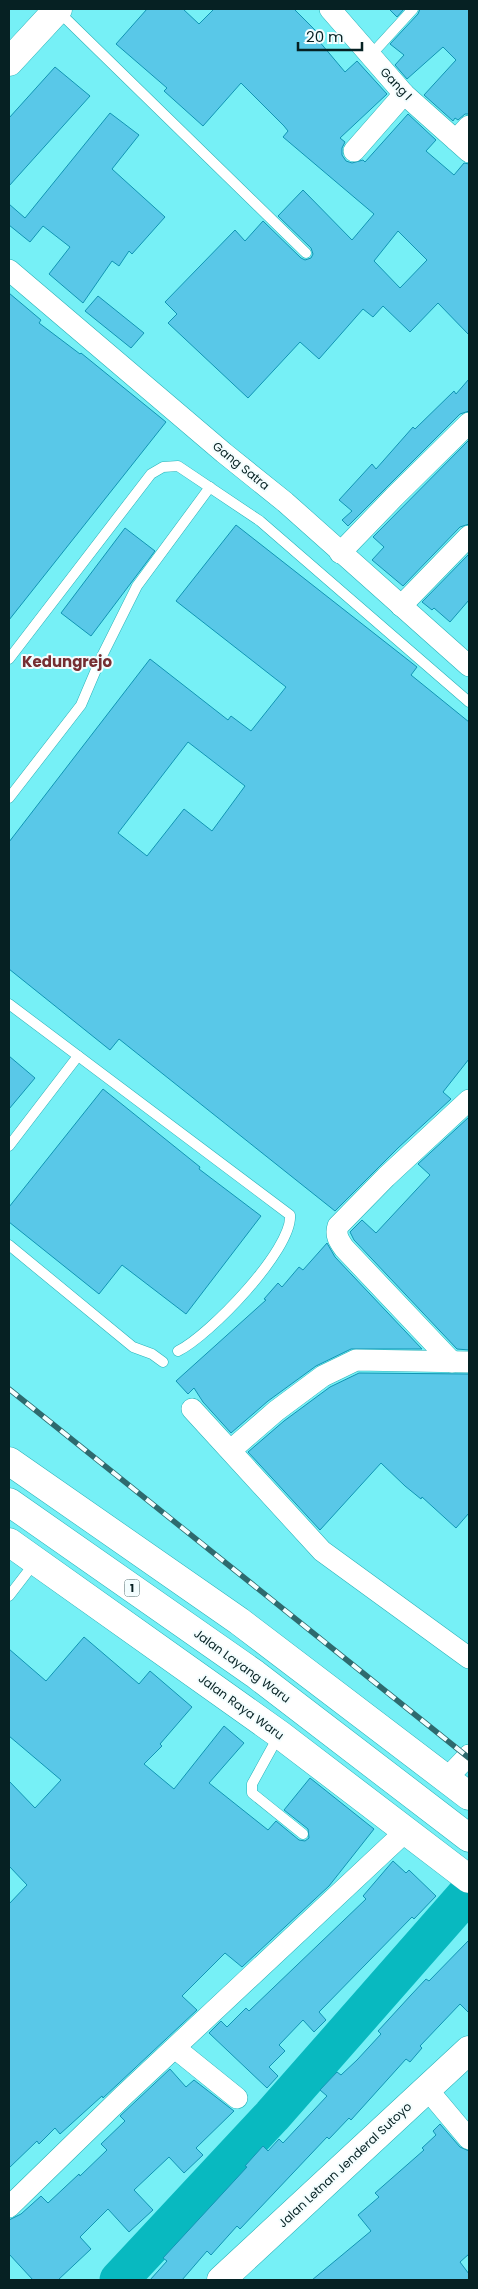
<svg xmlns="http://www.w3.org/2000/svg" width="478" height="2289" viewBox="0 0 478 2289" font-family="Poppins,sans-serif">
	<rect width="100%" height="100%" fill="#76f0f6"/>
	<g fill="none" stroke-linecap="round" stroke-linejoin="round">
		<polyline stroke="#08b9c0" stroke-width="39" points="119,2280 272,2116 469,1892"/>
	</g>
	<g fill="#59c8e8" stroke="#1195b4" fill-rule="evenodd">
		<path d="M147,9H183L199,24L214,9H294L316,31L313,34L345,72L357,61L387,94L340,138L345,142L342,148V155L346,161L352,163L363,160L365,162L408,114L436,140L426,151L454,175L464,163L469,164V335L438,303L410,332L383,306L373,317L363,309L319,359L300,342L248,398L168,323L177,314L165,302L235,230L245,241L263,221L301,258L305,260L311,258L313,254L311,248L278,216L303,190L352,240L374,214L283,137L288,131L284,126L241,83L203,126L164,91L167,88L116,44ZM398,231L427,260L400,288L374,261Z"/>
		<polygon points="389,9 404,9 397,17"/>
		<polygon points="420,9 469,9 469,114 465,114 458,120 455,118 453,121 424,95 456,60 443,47 407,79 395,65 404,55 390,44 418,14"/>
		<polygon points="55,67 90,96 9,186 9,118"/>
		<polygon points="110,113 139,135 112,169 165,217 132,254 129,251 119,266 112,261 83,303 49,274 70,247 43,226 30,242 9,225 9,204 25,218"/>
		<polygon points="9,293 41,320 39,323 80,354 81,353 166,422 9,620"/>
		<polygon points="98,296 144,333 131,348 85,311"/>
		<polygon points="469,379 469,411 460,414 348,526 342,520 352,511 339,500 372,464 376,469 413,427 415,429 454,391 456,394"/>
		<polygon points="469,440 469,524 460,527 403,586 372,560 384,547 373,537"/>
		<path d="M236,525L417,667L411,675L469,722V1059L443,1092L451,1099L398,1148L335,1211L119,1039L110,1050L9,969V842L150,659L228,720L231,716L251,731L286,687L176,601ZM188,742L245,786L212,831L184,809L147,856L118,833Z"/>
		<polygon points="125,528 155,551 91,636 61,613"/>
		<polygon points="469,554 469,600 450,622 434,608 432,610 422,602"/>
		<polygon points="9,1056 35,1078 9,1109"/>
		<polygon points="103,1089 200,1167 199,1169 261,1216 186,1314 122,1265 99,1294 9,1222 9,1207"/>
		<polygon points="469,1117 469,1350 457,1349 354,1240 350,1232 362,1220 376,1233 430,1175 418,1164"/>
		<polygon points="327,1243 335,1257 422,1349 351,1349 316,1366 268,1401 231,1433 203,1402 194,1388 188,1394 176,1381 266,1300 264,1299 278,1283 282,1287 299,1267 303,1270"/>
		<polygon points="359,1373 469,1374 469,1513 456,1528 422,1497 421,1499 405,1486 381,1463 320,1530 248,1452 284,1421 330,1387"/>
		<polygon points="84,1637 139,1684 150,1671 192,1707 160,1744 162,1746 144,1764 174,1789 224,1726 244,1743 209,1783 268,1830 276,1821 299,1840 305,1841 309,1838 308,1829 284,1810 310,1778 374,1829 329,1886 242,1967 225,1953 182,1996 197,2010 103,2098 102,2096 60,2134 55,2128 39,2144 37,2141 9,2168 9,1904 27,1885 9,1866 9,1781 35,1808 61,1780 9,1736 9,1649 46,1681"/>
		<polygon points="393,1861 406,1873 409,1870 436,1896 414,1919 412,1917 319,2012 326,2020 314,2032 303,2020 279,2045 285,2051 269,2067 278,2076 267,2088 209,2033 221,2021 227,2027 246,2008 249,2011 366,1899 363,1896"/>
		<polygon points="469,1940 469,2013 460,2004 420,2046 422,2048 410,2062 406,2059 351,2120 349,2118 329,2139 327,2137 240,2229 237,2226 211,2255 207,2251 182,2280 150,2280 167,2261 163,2258 247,2167 245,2166 263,2146 268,2151 279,2139 283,2143 327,2096 320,2090 337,2072 341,2075 357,2060 381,2034 378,2031 411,1995 426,1979 429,1981"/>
		<polygon points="170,2069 186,2087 194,2080 234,2111 196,2148 203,2155 184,2173 169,2157 134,2190 153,2210 129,2232 108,2209 80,2237 91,2249 58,2280 33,2280 9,2254 9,2220 21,2214 41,2196 48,2203 79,2174 80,2176 107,2150 101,2144 125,2121 120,2116"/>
		<polygon points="440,2124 460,2147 469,2151 469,2254 460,2262 469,2274 469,2280 312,2280 371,2231 358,2215 379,2197 375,2193 424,2150 422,2148 436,2135 433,2131"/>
	</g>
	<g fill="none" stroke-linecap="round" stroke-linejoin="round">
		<defs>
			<g id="lane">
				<polyline points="58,11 306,253"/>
				<polyline points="370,56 413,9"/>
				<polyline points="9,659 151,474 163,467 178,466 260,521 469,702"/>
				<polyline points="9,798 81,705 101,658 137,586 210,487"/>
				<path d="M9,1004L290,1215C293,1249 209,1336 178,1351"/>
				<polyline points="9,1146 78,1056"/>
				<polyline points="9,1245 133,1347 152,1354 163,1362"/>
				<polyline points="9,1596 36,1561"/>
				<polyline points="279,1735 252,1784 252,1793 303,1834"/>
			</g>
			<g id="street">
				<polyline points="330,9 404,94 469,152"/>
				<polyline points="456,140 469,126"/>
				<polyline points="354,151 404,94"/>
				<polyline points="9,270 224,453 285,502 469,666"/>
				<polyline points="340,553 394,497 469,423"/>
				<polyline points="401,606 469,536"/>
				<path d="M452,1362L344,1248C339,1241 335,1235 338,1226L386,1177L469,1100"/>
				<polyline points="192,1409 322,1551 469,1658"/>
				<polyline points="231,1450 276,1411 323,1376 356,1360 469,1362"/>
				<polyline points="447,1778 469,1755"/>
				<polyline points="175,2048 237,2098"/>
				<polyline points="427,2089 469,2139"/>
				<polyline points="9,2207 123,2096 406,1831"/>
			</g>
			<polyline id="secondary" points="9,62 58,9"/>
			<g id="highway">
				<polyline points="9,1461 239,1621 469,1796"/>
				<polyline points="9,1502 255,1674 469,1838"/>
				<polyline points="9,1542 279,1734 469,1879"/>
				<polyline points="221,2280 469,2050"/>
			</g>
		</defs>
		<use href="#lane" stroke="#2ab2b8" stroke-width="11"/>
		<use href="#street" stroke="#2ab2b8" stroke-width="22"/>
		<use href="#secondary" stroke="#2ab2b8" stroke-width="29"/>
		<use href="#highway" stroke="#2ab2b8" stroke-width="29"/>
		<use href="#lane" stroke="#fff" stroke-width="10"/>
		<use href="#street" stroke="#fff" stroke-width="21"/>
		<use href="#secondary" stroke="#fff" stroke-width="28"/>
		<use href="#highway" stroke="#fff" stroke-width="28"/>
		<defs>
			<polyline id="rail" points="9,1389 469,1758"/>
		</defs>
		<use href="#rail" stroke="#2e6a6e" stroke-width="5.5"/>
		<use href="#rail" stroke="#f3fdfe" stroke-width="4" stroke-dasharray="11" stroke-linecap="butt"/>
	</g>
	<g text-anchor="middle" stroke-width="4" stroke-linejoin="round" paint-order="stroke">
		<rect fill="#f3fdfe" stroke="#4d6365" stroke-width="1" x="124.5" y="1579.5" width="15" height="17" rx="4"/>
		<g font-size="11" font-weight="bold" fill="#062123">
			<text x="132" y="1592">1</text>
		</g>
		<g font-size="12" fill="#062123" stroke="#f3fdfe">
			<text transform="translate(396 84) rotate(46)" y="4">Gang I</text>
			<text transform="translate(241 466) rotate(39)" y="4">Gang Satra</text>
			<text transform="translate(242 1666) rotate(36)" y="4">Jalan Layang Waru</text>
			<text transform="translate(241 1707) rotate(36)" y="4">Jalan Raya Waru</text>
			<text transform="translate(345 2165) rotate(-43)" y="4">Jalan Letnan Jenderal Sutoyo</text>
		</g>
		<g font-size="15" font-weight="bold" fill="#752e32" stroke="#f3fdfe">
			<text x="67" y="667">Kedungrejo</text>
		</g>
	</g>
	<rect width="478" height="2289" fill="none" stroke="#062123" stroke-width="20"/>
	<path d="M298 42v8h64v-8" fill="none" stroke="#062123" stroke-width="2.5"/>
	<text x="306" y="42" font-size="15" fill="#062123" stroke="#f3fdfe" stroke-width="4" paint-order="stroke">20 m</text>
</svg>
